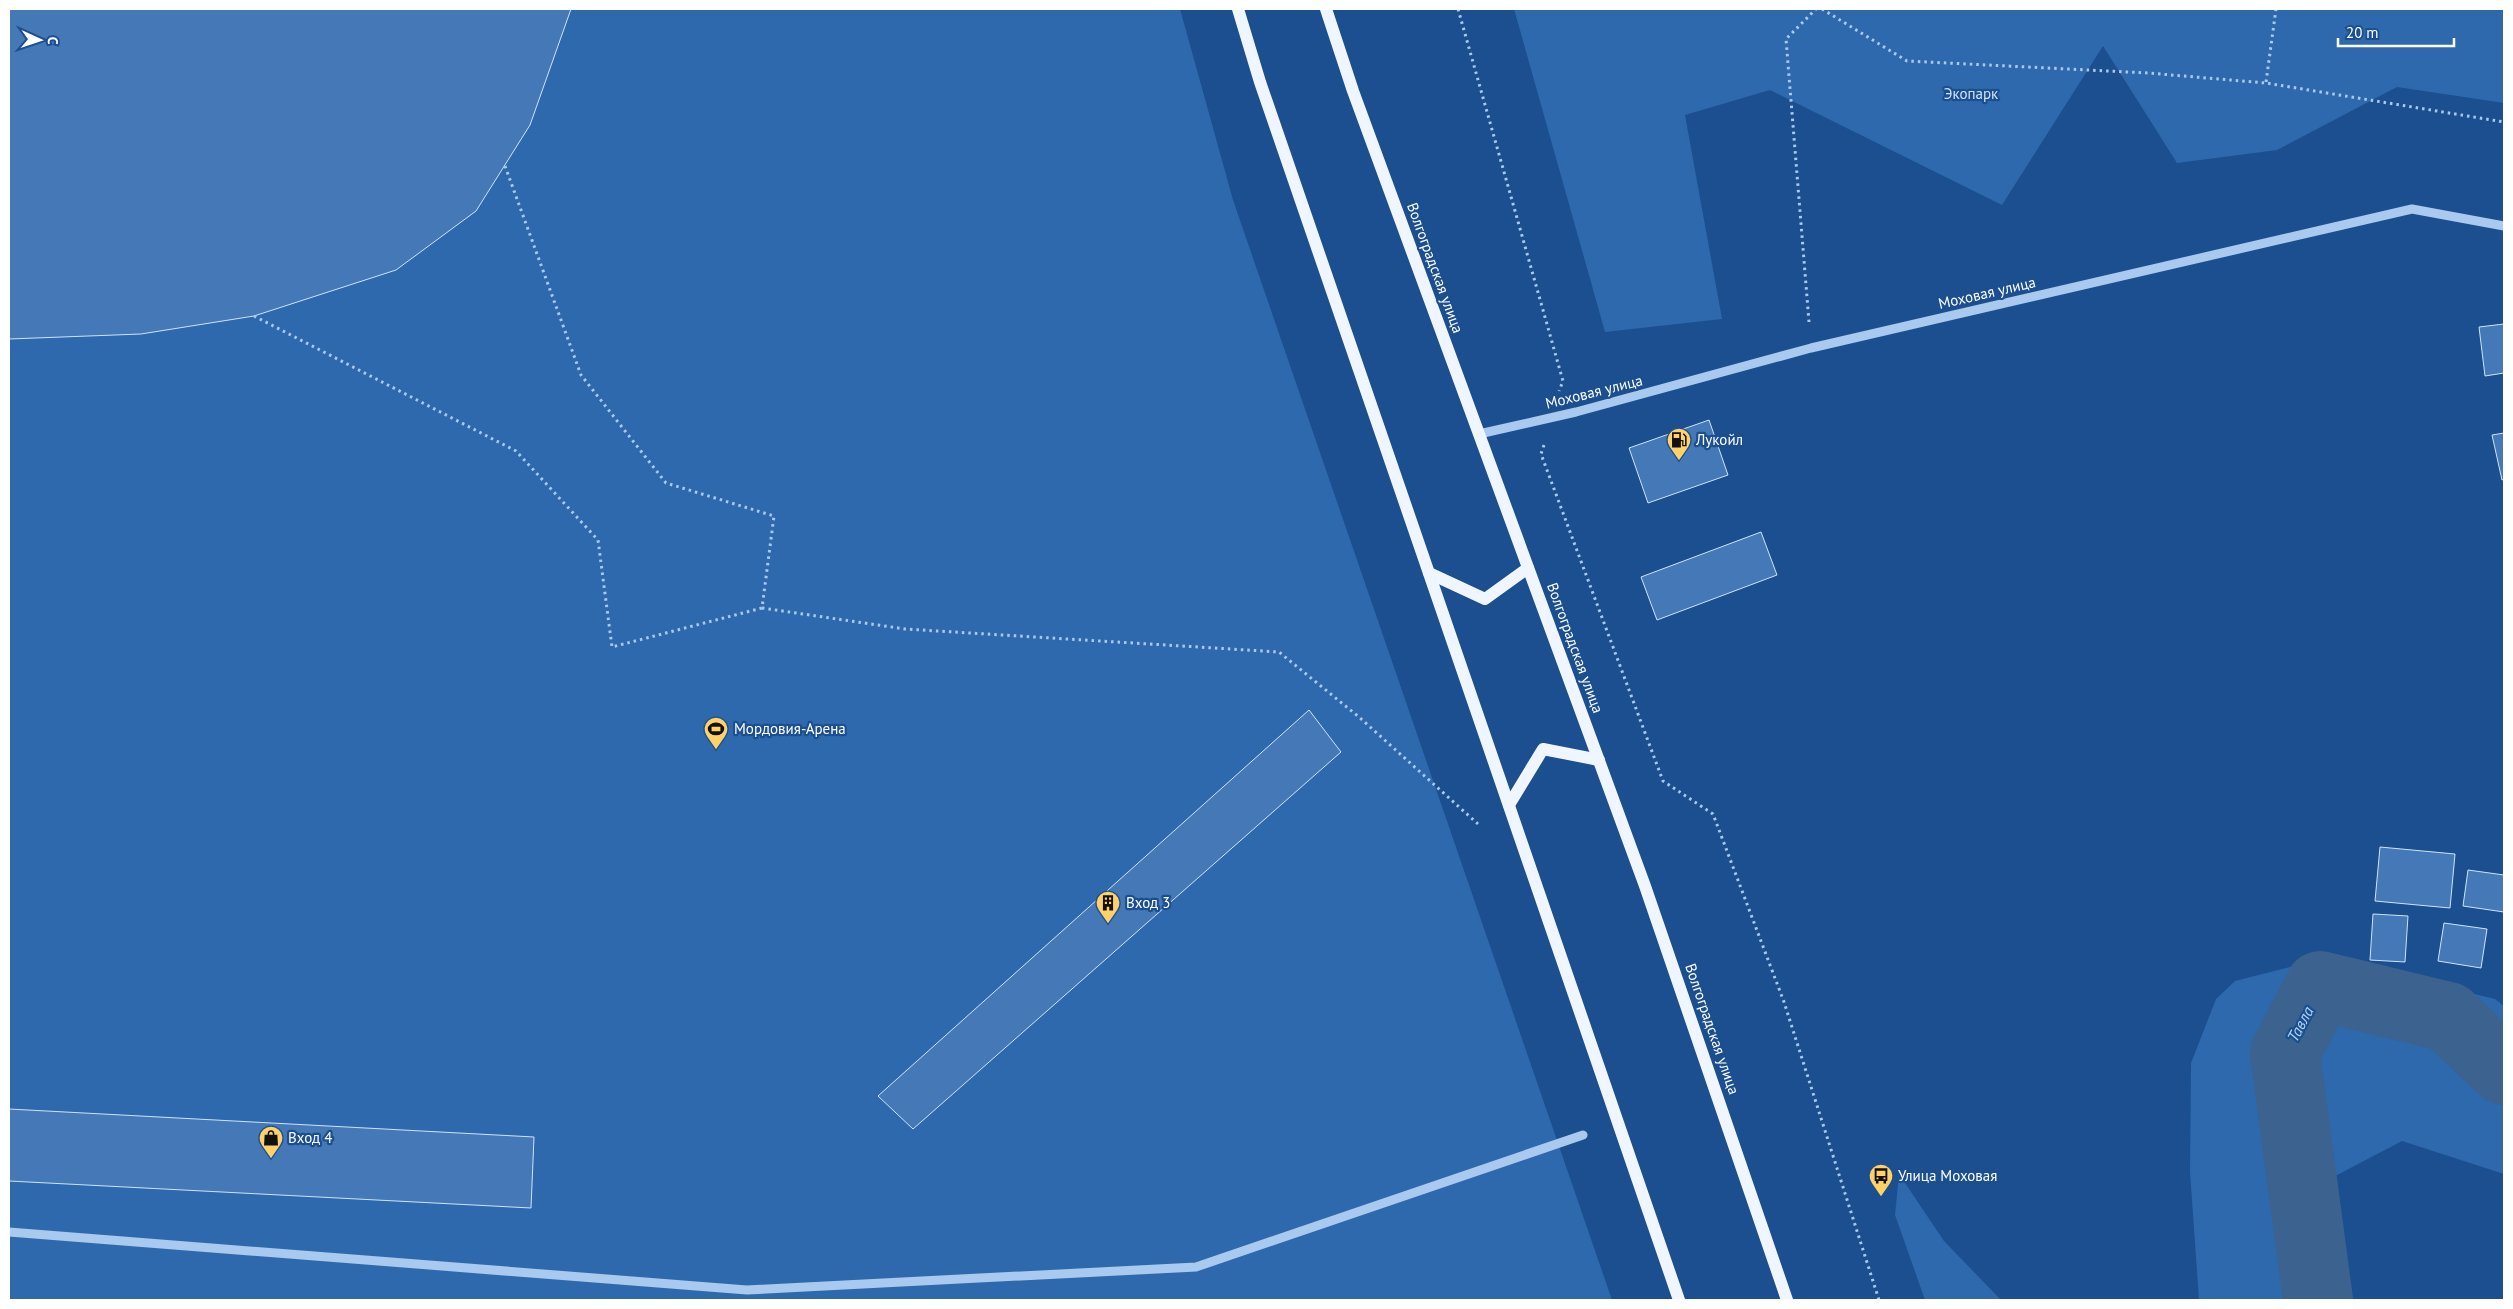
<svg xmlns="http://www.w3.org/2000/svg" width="2513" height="1309" viewBox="0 0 2513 1309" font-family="'PT Sans',sans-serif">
	<rect width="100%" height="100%" fill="#1b4f8f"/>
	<g fill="#2e69ad">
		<polygon points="9,9 1180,9 1233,200 1612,1300 9,1300"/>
		<polygon points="1514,9 2504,9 2504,103 2397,87 2277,150 2177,163 2103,46 2002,205 1770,90 1685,115 1722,319 1605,332"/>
		<polygon points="2326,958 2495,999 2504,1006 2504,1174 2402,1141 2322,1183 2339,1300 2199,1300 2190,1172 2191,1063 2216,999 2235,981"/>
		<polygon points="1899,1174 1944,1241 2001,1300 1925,1300 1895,1215"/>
	</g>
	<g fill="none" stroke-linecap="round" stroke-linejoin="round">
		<polyline stroke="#3c6290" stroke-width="70" points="2318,1300 2285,1053 2320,986 2448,1017 2504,1070"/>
	</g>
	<g fill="#4478b7" stroke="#cfe3fa">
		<polygon points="9,9 571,9 530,125 476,211 396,270 254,316 141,334 9,339"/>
		<polygon points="2504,324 2504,373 2485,376 2479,327"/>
		<polygon points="1709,420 1728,475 1648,503 1629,448"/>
		<polygon points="2504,433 2504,479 2502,480 2492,435"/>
		<polygon points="1761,532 1777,575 1657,620 1641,577"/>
		<polygon points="1309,710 1341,752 913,1129 878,1096"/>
		<polygon points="2380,847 2455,854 2450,908 2375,901"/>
		<polygon points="2468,870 2504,875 2504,912 2463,906"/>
		<polygon points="2373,914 2408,916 2405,962 2370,960"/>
		<polygon points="2444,923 2487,929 2481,968 2438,961"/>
		<polygon points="9,1109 534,1137 531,1208 9,1181"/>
	</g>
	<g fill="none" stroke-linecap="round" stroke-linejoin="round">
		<g stroke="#a9c9ee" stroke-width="3" stroke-dasharray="2.5 4" stroke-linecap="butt">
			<polyline points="1458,9 1563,381 1559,391"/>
			<polyline points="1822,9 1907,61 2148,73 2266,83 2504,122"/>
			<polyline points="2266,82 2276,9"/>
			<polyline points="505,166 581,375 666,483 774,516 762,608 905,629 1279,652 1359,717 1478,824"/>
			<polyline points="254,316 516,451 598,540 612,647 762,608"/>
			<polyline points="1809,322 1786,39 1816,9"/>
			<polyline points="1544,445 1541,454 1663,781 1713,814 1784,1002 1879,1300"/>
		</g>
		<g stroke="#a9c9ee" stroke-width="9">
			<polyline points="1479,434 1576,412 1811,348 2412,209 2504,226"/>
			<polyline points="9,1232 747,1290 1196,1267 1583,1135"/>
		</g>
		<g stroke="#f0f6ff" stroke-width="12">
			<polyline points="1238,9 1260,82 1679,1300"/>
			<polyline points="1326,9 1353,91 1645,886 1787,1300"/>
			<polyline points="1429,573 1485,599 1528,568"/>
			<polyline points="1509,805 1543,749 1599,760"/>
		</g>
	</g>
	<defs>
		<symbol id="fuel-pin" viewBox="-11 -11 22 30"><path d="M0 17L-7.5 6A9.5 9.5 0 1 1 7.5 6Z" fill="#ffd166" stroke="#1b4f8f"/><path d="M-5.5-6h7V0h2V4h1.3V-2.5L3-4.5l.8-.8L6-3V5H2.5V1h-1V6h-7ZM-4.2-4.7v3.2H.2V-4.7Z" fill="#111"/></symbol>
		<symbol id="stadium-pin" viewBox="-11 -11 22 30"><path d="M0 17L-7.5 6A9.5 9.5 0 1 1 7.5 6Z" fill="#ffd166" stroke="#1b4f8f"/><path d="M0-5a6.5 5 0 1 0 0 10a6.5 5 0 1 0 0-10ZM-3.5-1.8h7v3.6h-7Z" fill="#111"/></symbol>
		<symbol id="building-pin" viewBox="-11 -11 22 30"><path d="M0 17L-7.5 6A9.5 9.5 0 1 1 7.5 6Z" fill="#ffd166" stroke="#1b4f8f"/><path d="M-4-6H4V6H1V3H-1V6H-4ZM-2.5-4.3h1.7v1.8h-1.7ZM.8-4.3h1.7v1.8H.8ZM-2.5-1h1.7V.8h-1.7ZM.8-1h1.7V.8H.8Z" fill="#111"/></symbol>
		<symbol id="shop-pin" viewBox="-11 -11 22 30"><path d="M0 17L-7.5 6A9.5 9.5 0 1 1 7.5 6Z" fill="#ffd166" stroke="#1b4f8f"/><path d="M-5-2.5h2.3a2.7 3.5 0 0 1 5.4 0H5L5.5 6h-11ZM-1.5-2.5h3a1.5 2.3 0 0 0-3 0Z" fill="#111"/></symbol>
		<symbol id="bus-pin" viewBox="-11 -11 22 30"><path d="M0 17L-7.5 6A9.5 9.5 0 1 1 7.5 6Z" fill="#ffd166" stroke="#1b4f8f"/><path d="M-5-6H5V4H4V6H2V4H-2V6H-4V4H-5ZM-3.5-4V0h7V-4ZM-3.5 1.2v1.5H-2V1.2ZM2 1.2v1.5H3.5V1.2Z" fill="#111"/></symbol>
	</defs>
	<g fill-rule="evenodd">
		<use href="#fuel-pin" x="1665" y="426" width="28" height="38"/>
		<use href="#stadium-pin" x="702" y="715" width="28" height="38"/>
		<use href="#building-pin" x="1094" y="889" width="28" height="38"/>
		<use href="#shop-pin" x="257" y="1124" width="28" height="38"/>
		<use href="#bus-pin" x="1867" y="1162" width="28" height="38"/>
	</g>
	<g text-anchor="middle" stroke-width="4.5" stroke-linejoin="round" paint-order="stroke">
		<g font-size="15" fill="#cfe3fa" stroke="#1b4f8f">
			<text x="1971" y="99">Экопарк</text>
		</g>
		<g font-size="15" fill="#fff" stroke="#1b4f8f">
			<text transform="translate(1435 268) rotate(70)" y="5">Волгоградская улица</text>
			<text transform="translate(1987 293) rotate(-13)" y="5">Моховая улица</text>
			<text transform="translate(1594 392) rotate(-14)" y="5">Моховая улица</text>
			<text transform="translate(1575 648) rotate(70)" y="5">Волгоградская улица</text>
			<text transform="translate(1712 1029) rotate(71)" y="5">Волгоградская улица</text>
		</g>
		<g font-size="15" fill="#fff" stroke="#1b4f8f" text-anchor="start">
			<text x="1696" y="445">Лукойл</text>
			<text x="734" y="734">Мордовия-Арена</text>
			<text x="1126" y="908">Вход 3</text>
			<text x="288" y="1143">Вход 4</text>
			<text x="1898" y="1181">Улица Моховая</text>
		</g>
		<g font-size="16" font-style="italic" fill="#b5d3f5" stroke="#1b4f8f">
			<text transform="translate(2300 1024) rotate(-62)" y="6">Тавла</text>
		</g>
	</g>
	<rect width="2513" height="1309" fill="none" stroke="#ffffff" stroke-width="20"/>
	<g transform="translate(40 40) rotate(93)" stroke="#1b4f8f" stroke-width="4" paint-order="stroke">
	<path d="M0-4L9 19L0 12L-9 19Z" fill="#ffffff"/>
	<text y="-8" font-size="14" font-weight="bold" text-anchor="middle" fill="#ffffff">С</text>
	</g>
	<path d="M2338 38v8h116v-8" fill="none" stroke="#ffffff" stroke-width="2.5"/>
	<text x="2346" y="38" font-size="15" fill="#ffffff" stroke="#1b4f8f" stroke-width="4" paint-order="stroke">20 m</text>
</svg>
